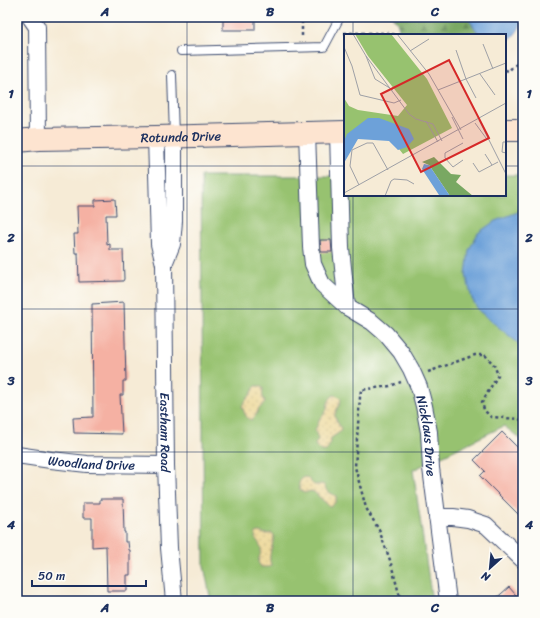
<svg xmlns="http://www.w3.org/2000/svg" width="540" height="618" viewBox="0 0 540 618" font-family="Sriracha,sans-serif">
	<defs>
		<pattern id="forest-firs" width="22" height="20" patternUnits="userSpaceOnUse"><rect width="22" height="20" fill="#79a862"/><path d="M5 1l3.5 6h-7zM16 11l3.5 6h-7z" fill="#628954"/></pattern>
		<pattern id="sand-dots" width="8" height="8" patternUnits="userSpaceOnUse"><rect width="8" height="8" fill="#eeda9e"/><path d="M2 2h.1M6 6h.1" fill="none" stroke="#ccbb8a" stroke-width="1.8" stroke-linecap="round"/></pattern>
	</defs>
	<rect width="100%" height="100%" fill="#fdfcf7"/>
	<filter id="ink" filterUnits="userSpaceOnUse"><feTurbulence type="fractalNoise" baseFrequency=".025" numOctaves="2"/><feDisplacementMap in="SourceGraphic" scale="8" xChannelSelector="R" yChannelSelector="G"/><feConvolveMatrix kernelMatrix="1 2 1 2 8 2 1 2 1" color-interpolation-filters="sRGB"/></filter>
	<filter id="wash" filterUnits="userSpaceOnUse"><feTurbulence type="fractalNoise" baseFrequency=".012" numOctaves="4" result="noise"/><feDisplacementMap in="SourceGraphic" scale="16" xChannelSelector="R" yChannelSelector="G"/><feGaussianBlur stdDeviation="0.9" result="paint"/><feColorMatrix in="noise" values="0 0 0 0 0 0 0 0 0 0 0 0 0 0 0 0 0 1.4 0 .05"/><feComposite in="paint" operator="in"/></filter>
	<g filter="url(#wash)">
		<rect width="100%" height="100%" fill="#f6ebd6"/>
		<polygon fill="#97c26f" stroke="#597866" points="505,175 523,175 523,441 504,426 413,470 432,601 211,601 204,566 201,176 345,176 345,195 505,195"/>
		<polygon fill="url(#forest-firs)" stroke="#4a6c60" points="392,17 467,17 480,35 401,35 396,20"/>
		<g fill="url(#sand-dots)" stroke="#84847e">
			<path d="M256,386H259L263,388C263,394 261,394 265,401C264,405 261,406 259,409C256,414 256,417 251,420C245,418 244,411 242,406C246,398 251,397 254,388Z"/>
			<path d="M334,395C349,398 334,408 335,417C336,421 340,425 341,429L340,432L331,438L328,449L326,451C321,452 317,449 315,444L318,439L315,430L318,424L319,420C320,418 323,416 324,414C329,408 326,400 334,395Z"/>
			<path d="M305,477C310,478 311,485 316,485C318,485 320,484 322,484L324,485L327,491L336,496V501L332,506H330L328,505L314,492L311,491L304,493C297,489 297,480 305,477Z"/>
			<path d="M259,532L266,534L272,533L274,535C274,545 267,555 271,565L270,567H261L258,562C261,550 264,549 255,538L256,533Z"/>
		</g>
		<g fill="#6da1d9" stroke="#44689c">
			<path d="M467,17H523C522,26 514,39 505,41V35L479,34Z"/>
			<polygon points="523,210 523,357 518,343 479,311 472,299 466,275 469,250 478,233 495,221"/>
		</g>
		<g id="blocks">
			<g fill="#f5b1a3">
				<rect x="223" y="17" width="32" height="13"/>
				<polygon points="115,199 116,215 106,215 107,245 110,244 110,250 123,250 124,279 123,281 79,282 78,253 75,253 74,234 78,234 77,206 95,206 95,200"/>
				<polygon points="320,240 331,240 332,252 321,252"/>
				<polygon points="124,302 126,381 123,381 123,395 120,395 122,434 74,433 73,418 93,417 92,304"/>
				<polygon points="502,432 523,453 523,519 480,476 485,471 474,460"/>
				<polygon points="100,499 123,499 124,532 125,532 125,542 128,542 129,550 130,550 130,575 127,575 127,591 107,591 106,546 92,547 92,518 83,518 83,503 100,503"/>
				<polygon points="509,587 521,601 493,601"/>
			</g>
		</g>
	</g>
	<g filter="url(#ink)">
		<use href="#blocks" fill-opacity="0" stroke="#3c4b70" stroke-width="1"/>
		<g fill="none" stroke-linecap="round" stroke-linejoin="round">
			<defs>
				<g id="service">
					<polyline points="181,51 324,47 340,17"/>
					<polyline points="172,75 174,136"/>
				</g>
				<g id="minor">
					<polyline points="30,17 37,27 38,139"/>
					<polyline points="338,132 341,248 347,307"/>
					<path id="s1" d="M307,133L311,247L313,264L322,284L347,307L372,322L386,334L401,352L411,369L419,387L424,406L429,432L431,468L448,601"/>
					<path id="s2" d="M156,137L159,244L164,264L166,465L169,548L174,601"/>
					<polyline points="164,264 172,244 174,221 174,137"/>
					<path id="s3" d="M17,455L51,460L87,464L166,465"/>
					<polyline points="437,517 453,517 468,519 486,525 523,560"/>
				</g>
				<g id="secondary">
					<polyline points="505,130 523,130"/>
					<path id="s4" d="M17,141L38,139L156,137L345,132"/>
				</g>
			</defs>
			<use href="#service" stroke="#3c4b70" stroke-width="10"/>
			<use href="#minor" stroke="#3c4b70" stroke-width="18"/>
			<use href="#secondary" stroke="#3c4b70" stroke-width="24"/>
			<g stroke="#3c4b70" stroke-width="2.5" stroke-dasharray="3 3" stroke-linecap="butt">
				<polyline points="344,33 388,33 396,35"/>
				<polyline points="302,36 302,17"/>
				<polyline points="505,70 509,71 513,66 523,61"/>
				<polyline points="17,186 18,185"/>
				<polyline points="428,372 475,355 485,355 494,365 498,375 482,402 484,410 491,417 519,419 523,421"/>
				<polyline points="401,601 390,560 379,530 366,508 355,467 360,397 361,390 390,386 401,382"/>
			</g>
			<use href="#service" stroke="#fff" stroke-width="8"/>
			<use href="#minor" stroke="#fff" stroke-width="16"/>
			<use href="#secondary" stroke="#fde4d0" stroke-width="22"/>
		</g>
	</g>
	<path fill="none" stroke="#1b2f5e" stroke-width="1" stroke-opacity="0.55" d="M187,17V601M353,17V35M17,166H345M505,166H523M353,195V601M17,309H523M17,452H523"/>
	<g text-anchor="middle" stroke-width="3" stroke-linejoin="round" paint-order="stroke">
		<g font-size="13" fill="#1b2f5e" stroke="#fdfcf7">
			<text dy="5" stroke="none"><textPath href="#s4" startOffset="164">Rotunda Drive</textPath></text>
			<text dy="5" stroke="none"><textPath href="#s2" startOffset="296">Eastham Road</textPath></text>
			<text dy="5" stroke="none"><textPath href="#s1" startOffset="347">Nicklaus Drive</textPath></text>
			<text dy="5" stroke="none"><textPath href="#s3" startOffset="75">Woodland Drive</textPath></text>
		</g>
	</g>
	<g transform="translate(344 34)">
		<rect width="162" height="162" fill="#f6ebd6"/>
		<path d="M11,0H47L83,45L108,94L59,120L48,106L12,103L0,115V64L5,72L14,76L54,82L63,71L24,22Z" fill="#97c26f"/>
		<path d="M90,123L107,140L117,141L112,148L129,162H106L85,131L78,128Z" fill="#79a862"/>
		<path d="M24,84H35L65,95L70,105L63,113L54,116L45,107L14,105L0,129V107L3,100ZM80,130L85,131L106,162L95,161L78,135Z" fill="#6da1d9"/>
		<path fill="none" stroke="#9ea0a6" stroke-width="1" d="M9,0L22,22L31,45L49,56M53,0L85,40L117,96M139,10L149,35M0,13L8,32L16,61L50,69L57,66M112,16L122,45L132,64M66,17L85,5M22,22L65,80L72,85L89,90L98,107M136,40L151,61M94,56L162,29M108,83L119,105M135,86L162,140M82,87L94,108M131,89L142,104M162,108H159L158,118L162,119M119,109L101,119V124L109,133L119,126M141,120L148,131M129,129L135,138L154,128M15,151L6,132L8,116L23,109H29L44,136M0,159L162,69M41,162L47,147L50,145L63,146L70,150"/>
		<path fill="#d62828" fill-opacity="0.15" stroke="#d62828" stroke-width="2" d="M105,26L145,104L77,138L37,60Z"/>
		<rect width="162" height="162" fill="none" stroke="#1b2f5e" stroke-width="2"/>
	</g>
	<rect width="540" height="618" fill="none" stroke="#fdfcf7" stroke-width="44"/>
	<g transform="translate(490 568) rotate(207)" stroke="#fdfcf7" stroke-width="3" paint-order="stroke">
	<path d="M0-3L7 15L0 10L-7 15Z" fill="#1b2f5e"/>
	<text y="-6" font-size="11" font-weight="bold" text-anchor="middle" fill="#1b2f5e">N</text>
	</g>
	<path d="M32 580v6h114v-6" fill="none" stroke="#1b2f5e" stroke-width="2"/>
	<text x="38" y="580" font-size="12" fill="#1b2f5e" stroke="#fdfcf7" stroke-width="3" paint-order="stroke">50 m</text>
	<rect x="22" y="22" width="496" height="574" fill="none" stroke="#1b2f5e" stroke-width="1.5"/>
	<g font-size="13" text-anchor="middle" font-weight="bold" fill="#1b2f5e">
		<text x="105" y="16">A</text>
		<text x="270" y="16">B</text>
		<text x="435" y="16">C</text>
		<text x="11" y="98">1</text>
		<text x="529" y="98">1</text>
		<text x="11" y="242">2</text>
		<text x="529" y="242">2</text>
		<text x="11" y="385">3</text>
		<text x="529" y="385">3</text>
		<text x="11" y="529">4</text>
		<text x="529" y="529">4</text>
		<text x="105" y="612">A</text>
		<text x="270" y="612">B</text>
		<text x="435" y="612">C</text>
	</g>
</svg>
